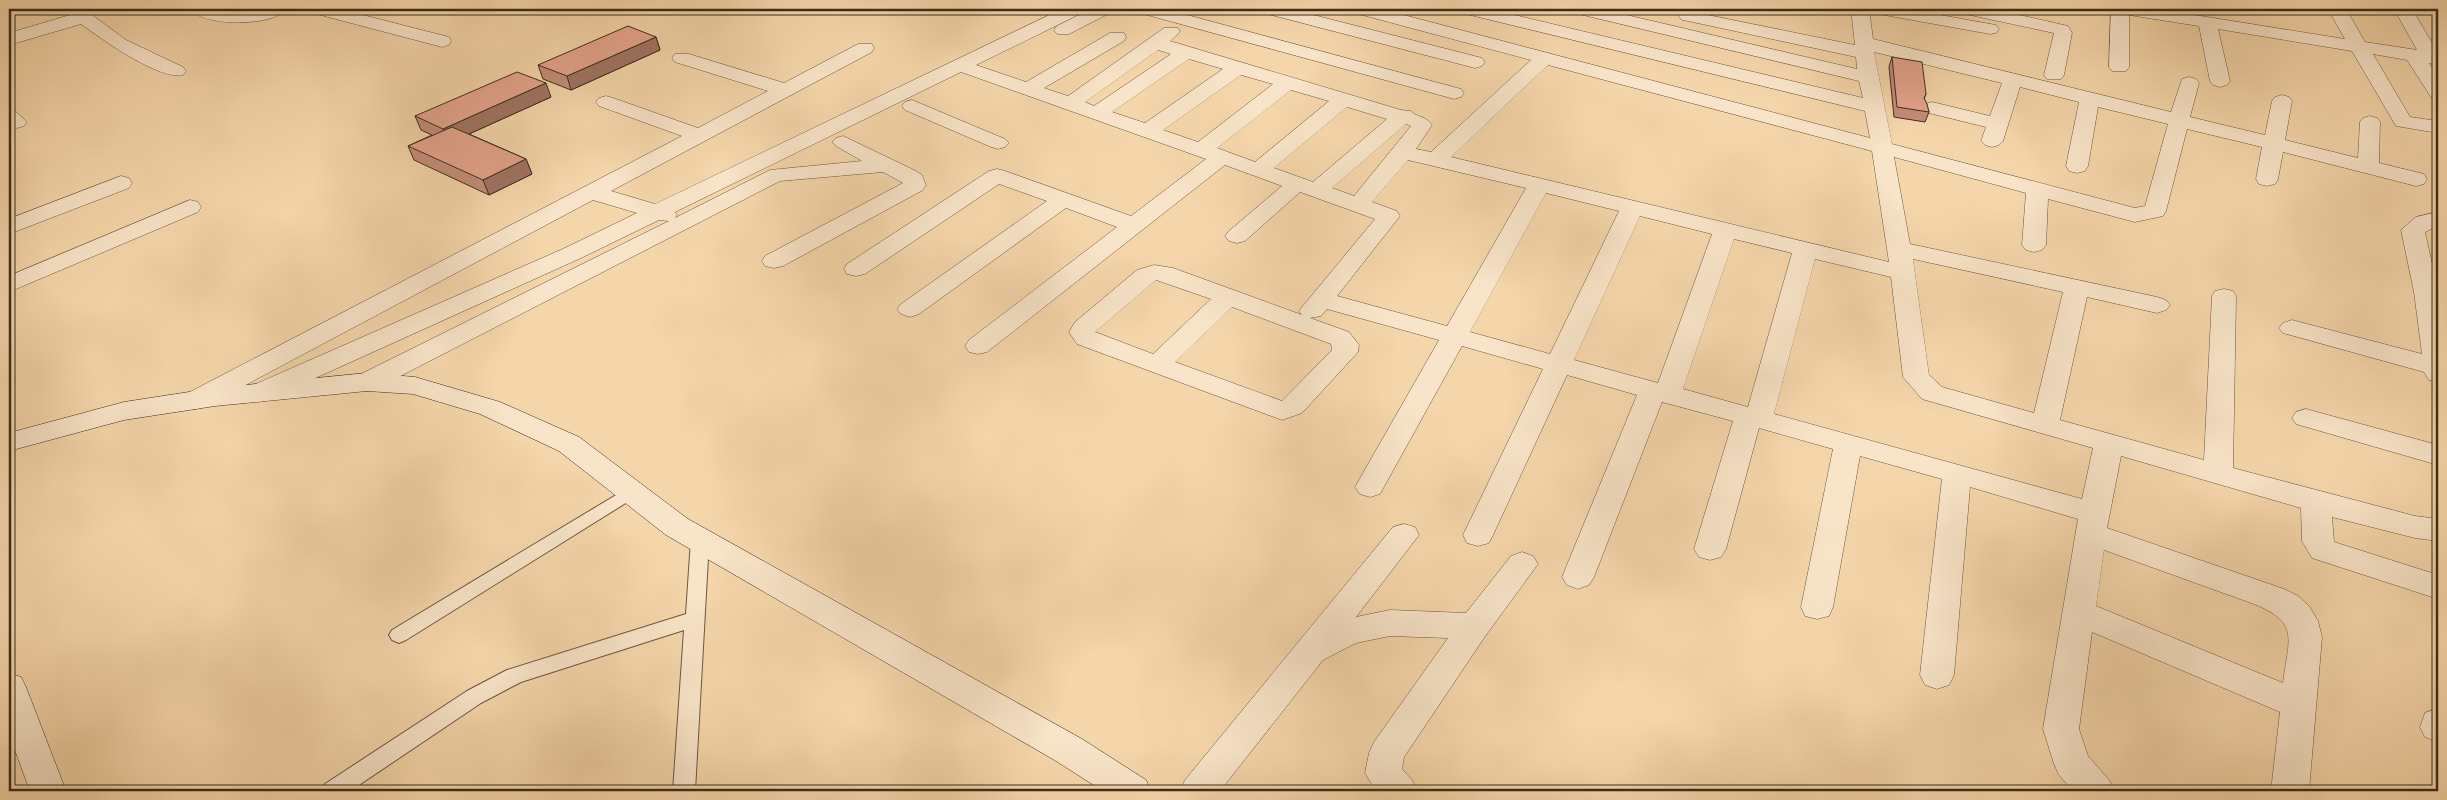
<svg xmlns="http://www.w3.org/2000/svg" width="2447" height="800" viewBox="0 0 2447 800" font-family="'Sorts Mill Goudy',serif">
	<rect width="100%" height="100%" fill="#f5d6aa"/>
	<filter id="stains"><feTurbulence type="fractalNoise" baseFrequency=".004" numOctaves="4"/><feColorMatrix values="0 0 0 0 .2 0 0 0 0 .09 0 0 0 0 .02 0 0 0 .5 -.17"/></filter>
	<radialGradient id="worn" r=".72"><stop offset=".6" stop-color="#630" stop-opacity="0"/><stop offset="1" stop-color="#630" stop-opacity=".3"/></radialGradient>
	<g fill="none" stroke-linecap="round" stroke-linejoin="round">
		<defs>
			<g id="lane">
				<polygon points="631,486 637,488 640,492 637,496 406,640 399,643 392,640 389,635 392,630"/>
				<polygon points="700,533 706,535 709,540 695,791 673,791 684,630 521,682 481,703 350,791 322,791 325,784 467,691 507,670 686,614 691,540 694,535"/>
			</g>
			<g id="street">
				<path d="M64,9H84L126,40L183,67L186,71L183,75C160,81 100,38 81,24L9,45V33L70,15Z"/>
				<path d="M190,9C206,8 222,12 238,12C254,12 270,8 286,9C274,27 202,27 190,9Z"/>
				<polygon points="310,9 339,9 449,37 451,41 449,45 442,47 313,13"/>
				<path d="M1062,9H1085L1082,13L976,65L1026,82L1110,33H1124L1126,37L1124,41L1044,88L1068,96L1164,28H1178L1180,32L1170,41L1401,110L1411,111C1417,118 1425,115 1432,125L1416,149L1431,152L1531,60L1355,13L1352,9H1381L1870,138L1865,111L1462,13L1459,9H1489L1863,98L1859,81L1579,14L1573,13L1570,9H1601L1857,69L1856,57L1688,21L1682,20L1679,16L1682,12L1688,11L1855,45L1851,9H1869L1873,39L2171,112L2182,79L2189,77L2196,79L2199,83L2190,117L2265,135L2272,101L2275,97L2282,95L2289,97L2292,101L2285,140L2358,158L2360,122L2363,118L2370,116L2377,118L2380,122L2379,163L2424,174L2427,179L2424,184L2416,186L2283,152L2278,179L2275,184L2267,186L2259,184L2256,179L2262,147L2187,129L2166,211L2163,216L2135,222L2048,199L2046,245L2042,250L2034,252L2026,250L2022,245L2026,193L1894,157L1910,244L2157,297L2166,300L2170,305L2166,310L2157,313L2087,297L2060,420L2204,460L2212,296L2215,291L2224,289L2233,291L2236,296L2233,468L2415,516L2438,519V541L2415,538L2332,517L2334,542L2438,575V599L2312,558L2302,541L2301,508L2121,456L2107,528L2284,589L2298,596L2309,606L2318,621L2322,637L2309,791H2271L2280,712L2092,632L2079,729L2088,756L2109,780L2115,791H2073L2059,775L2054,764L2043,729L2078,519L1970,487L1954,675L1949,685L1937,689L1925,685L1920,675L1942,479L1860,456L1833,607L1829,616L1817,619L1805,616L1801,607L1833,449L1759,428L1726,549L1721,557L1710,560L1699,557L1694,549L1733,421L1662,402L1594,577L1589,585L1578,589L1567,585L1562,577L1637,395L1567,375L1493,535L1489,543L1478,546L1467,543L1463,535L1543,369L1462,346L1380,494L1370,497L1360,494L1355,487L1439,340L1327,309L1321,316L1310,318L1349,332L1359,345L1358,352L1302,413L1282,420L1077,344L1069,332L1075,322L1137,270L1154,265L1173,268L1302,315L1299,311L1303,306L1375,219L1300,192L1245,241L1237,243L1229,241L1225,236L1229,231L1282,186L1225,165L987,352L978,354L969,352L965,346L969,340L1117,227L1066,208L919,314L910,317L901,314L897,309L901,304L1047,201L999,184L865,274L856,276L847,274L844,269L847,264L989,171L997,169L1005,171L1131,216L1206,159L961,72L675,212L677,215L675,218L770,170L862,161L836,146L832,142L836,138L843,136L916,171L922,175L926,185L923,190L783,266L774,268L765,266L762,261L765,256L903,183L883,172L780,181L377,388L367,391L357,388L353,382L357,376L669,221L659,220L581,258L269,399L259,402L249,399L245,393L249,387L565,248L637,213L593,200L206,406L196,409L186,406L182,400L186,394L682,136L599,106L596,102L599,98L606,96L613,98L698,128L768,91L675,62L672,58L675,54H689L784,83L858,44H872L874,48L872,52L611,191L655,204ZM1158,50L1171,54L1094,106L1085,102ZM1874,52L2002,83L1990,116L1932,102L1925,104L1922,108L1925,112L1986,127L1981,141L1985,145L1992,147L1999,145L2003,141L2020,87L2079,102L2066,166L2069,171L2077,173L2085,171L2088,166L2098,107L2168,124L2145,206L2135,208L1892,144ZM1189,59L1223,69L1145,123L1112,112ZM1548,65L1872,151L1889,262L1451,157ZM1241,75L1273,84L1198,142L1163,130ZM1291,90L1329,101L1255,162L1217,148ZM1347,107L1387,119L1313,182L1274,168ZM1406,124L1411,126L1354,196L1332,188ZM1408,160L1526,188L1447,326L1337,296L1400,216L1397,211L1372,202ZM1546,193L1619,211L1550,354L1470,332ZM1640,216L1712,234L1658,383L1574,360ZM1734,239L1792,253L1748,407L1683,389ZM1815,259L1891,277L1903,377L1922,399L2093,448L2082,499L1774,414ZM1913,259L2063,292L2034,413L1942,387L1929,375ZM1156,280L1211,299L1153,354L1095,332ZM1232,307L1331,344L1332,350L1282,401L1175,362ZM2104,550L2254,604C2301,623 2288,640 2283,683L2096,606Z"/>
				<polygon points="1091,9 1113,9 1110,13 1069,34 1057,34 1054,30 1057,26"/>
				<polygon points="1137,9 1165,9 1461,89 1464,93 1461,97 1454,99 1447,97 1140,13"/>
				<polygon points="1261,9 1290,9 1482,58 1485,62 1482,66 1475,68 1264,13"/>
				<polygon points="1870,9 1907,9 1990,24 1996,25 1999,29 1996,33 1990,34 1879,14 1873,13"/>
				<polygon points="1958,9 1993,9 2068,26 2072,33 2064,75 2061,79 2047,79 2044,75 2054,33 1961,13"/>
				<polygon points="2111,9 2157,9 2345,39 2328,9 2346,9 2365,42 2417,50 2394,9 2412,9 2438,53 2438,65 2429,63 2438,78 2438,99 2431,97 2407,60 2373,54 2410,117 2438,121 2438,133 2396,126 2352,51 2218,29 2230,81 2227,85 2220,87 2213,85 2210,81 2199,26 2129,15 2129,67 2126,71 2112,71 2109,67"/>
				<polygon points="912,100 1005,139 1009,143 1005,147 998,149 991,147 905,110 902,106 905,102"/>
				<polygon points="9,110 16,112 27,122 24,126 17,128 9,126"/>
				<polygon points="121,176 129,178 132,183 129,188 9,234 9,219"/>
				<polygon points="190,200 198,202 201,207 198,212 9,292 9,276"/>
				<polygon points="2438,212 2438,226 2425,232 2438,291 2438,382 2429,380 2424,372 2283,333 2279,328 2283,323 2292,320 2422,354 2414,292 2401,230 2416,217"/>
				<polygon points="2306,409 2438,445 2438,465 2296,424 2292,418 2296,412"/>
				<polygon points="1404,524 1415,527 1419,535 1356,617 1390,610 1466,613 1511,556 1522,552 1533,556 1538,564 1486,635 1404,757 1402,769 1412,780 1417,791 1376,791 1365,773 1369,753 1374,742 1448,638 1390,636 1356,643 1323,660 1220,791 1180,791 1185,780 1393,527"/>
				<polygon points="2438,708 2438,742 2425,737 2420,727 2425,713"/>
			</g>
			<g id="secondary">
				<polygon points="367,373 415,377 500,402 579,437 688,519 1082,739 1146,780 1151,791 1103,791 1056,761 666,535 559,451 480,414 413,394 367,391 215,406 124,420 9,451 9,433 124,402 215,388"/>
				<polygon points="9,673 21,677 26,687 66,791 30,791 9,734"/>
			</g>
		</defs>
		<use href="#lane" stroke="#6a5740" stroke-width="2"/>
		<use href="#street" stroke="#6a5740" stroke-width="1"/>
		<use href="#secondary" stroke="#3b2d1d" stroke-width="1"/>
		<use href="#lane" fill="#f8e4c8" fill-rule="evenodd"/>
		<use href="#street" fill="#f8e4c8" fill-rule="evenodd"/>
		<use href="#secondary" fill="#f8e4c8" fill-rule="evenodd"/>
	</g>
	<g fill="#c58d79" stroke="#3b2d1d">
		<polygon points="656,37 660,50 571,90 543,79 538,65"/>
		<polygon points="1892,57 1926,94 1924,99 1929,112 1925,122 1894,117 1889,67"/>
		<polygon points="551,97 469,134 526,159 532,174 489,195 414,160 408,146 432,135 421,130 415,116"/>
	</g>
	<g fill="#a07363" stroke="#3b2d1d">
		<polygon points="656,37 660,50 571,90 567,76"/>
		<polygon points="546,83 551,97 449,143 443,129"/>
		<polygon points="526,159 532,174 489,195 483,180"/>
	</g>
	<g fill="#e5a48d" stroke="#3b2d1d">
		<polygon points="628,26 656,37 567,76 538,65"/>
		<polygon points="1892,57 1922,62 1926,94 1924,98 1927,104 1929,112 1897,107"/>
		<polygon points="517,72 546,83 443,129 415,116"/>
		<polygon points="452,127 526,159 483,180 408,146"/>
	</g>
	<rect width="2447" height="800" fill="none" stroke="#f5d6aa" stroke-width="30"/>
	<rect x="10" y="10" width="2427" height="780" fill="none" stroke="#3b2d1d" stroke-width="2.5"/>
	<rect x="15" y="15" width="2417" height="770" fill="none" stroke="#3b2d1d"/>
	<rect width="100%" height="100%" filter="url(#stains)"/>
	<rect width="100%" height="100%" fill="url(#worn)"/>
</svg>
